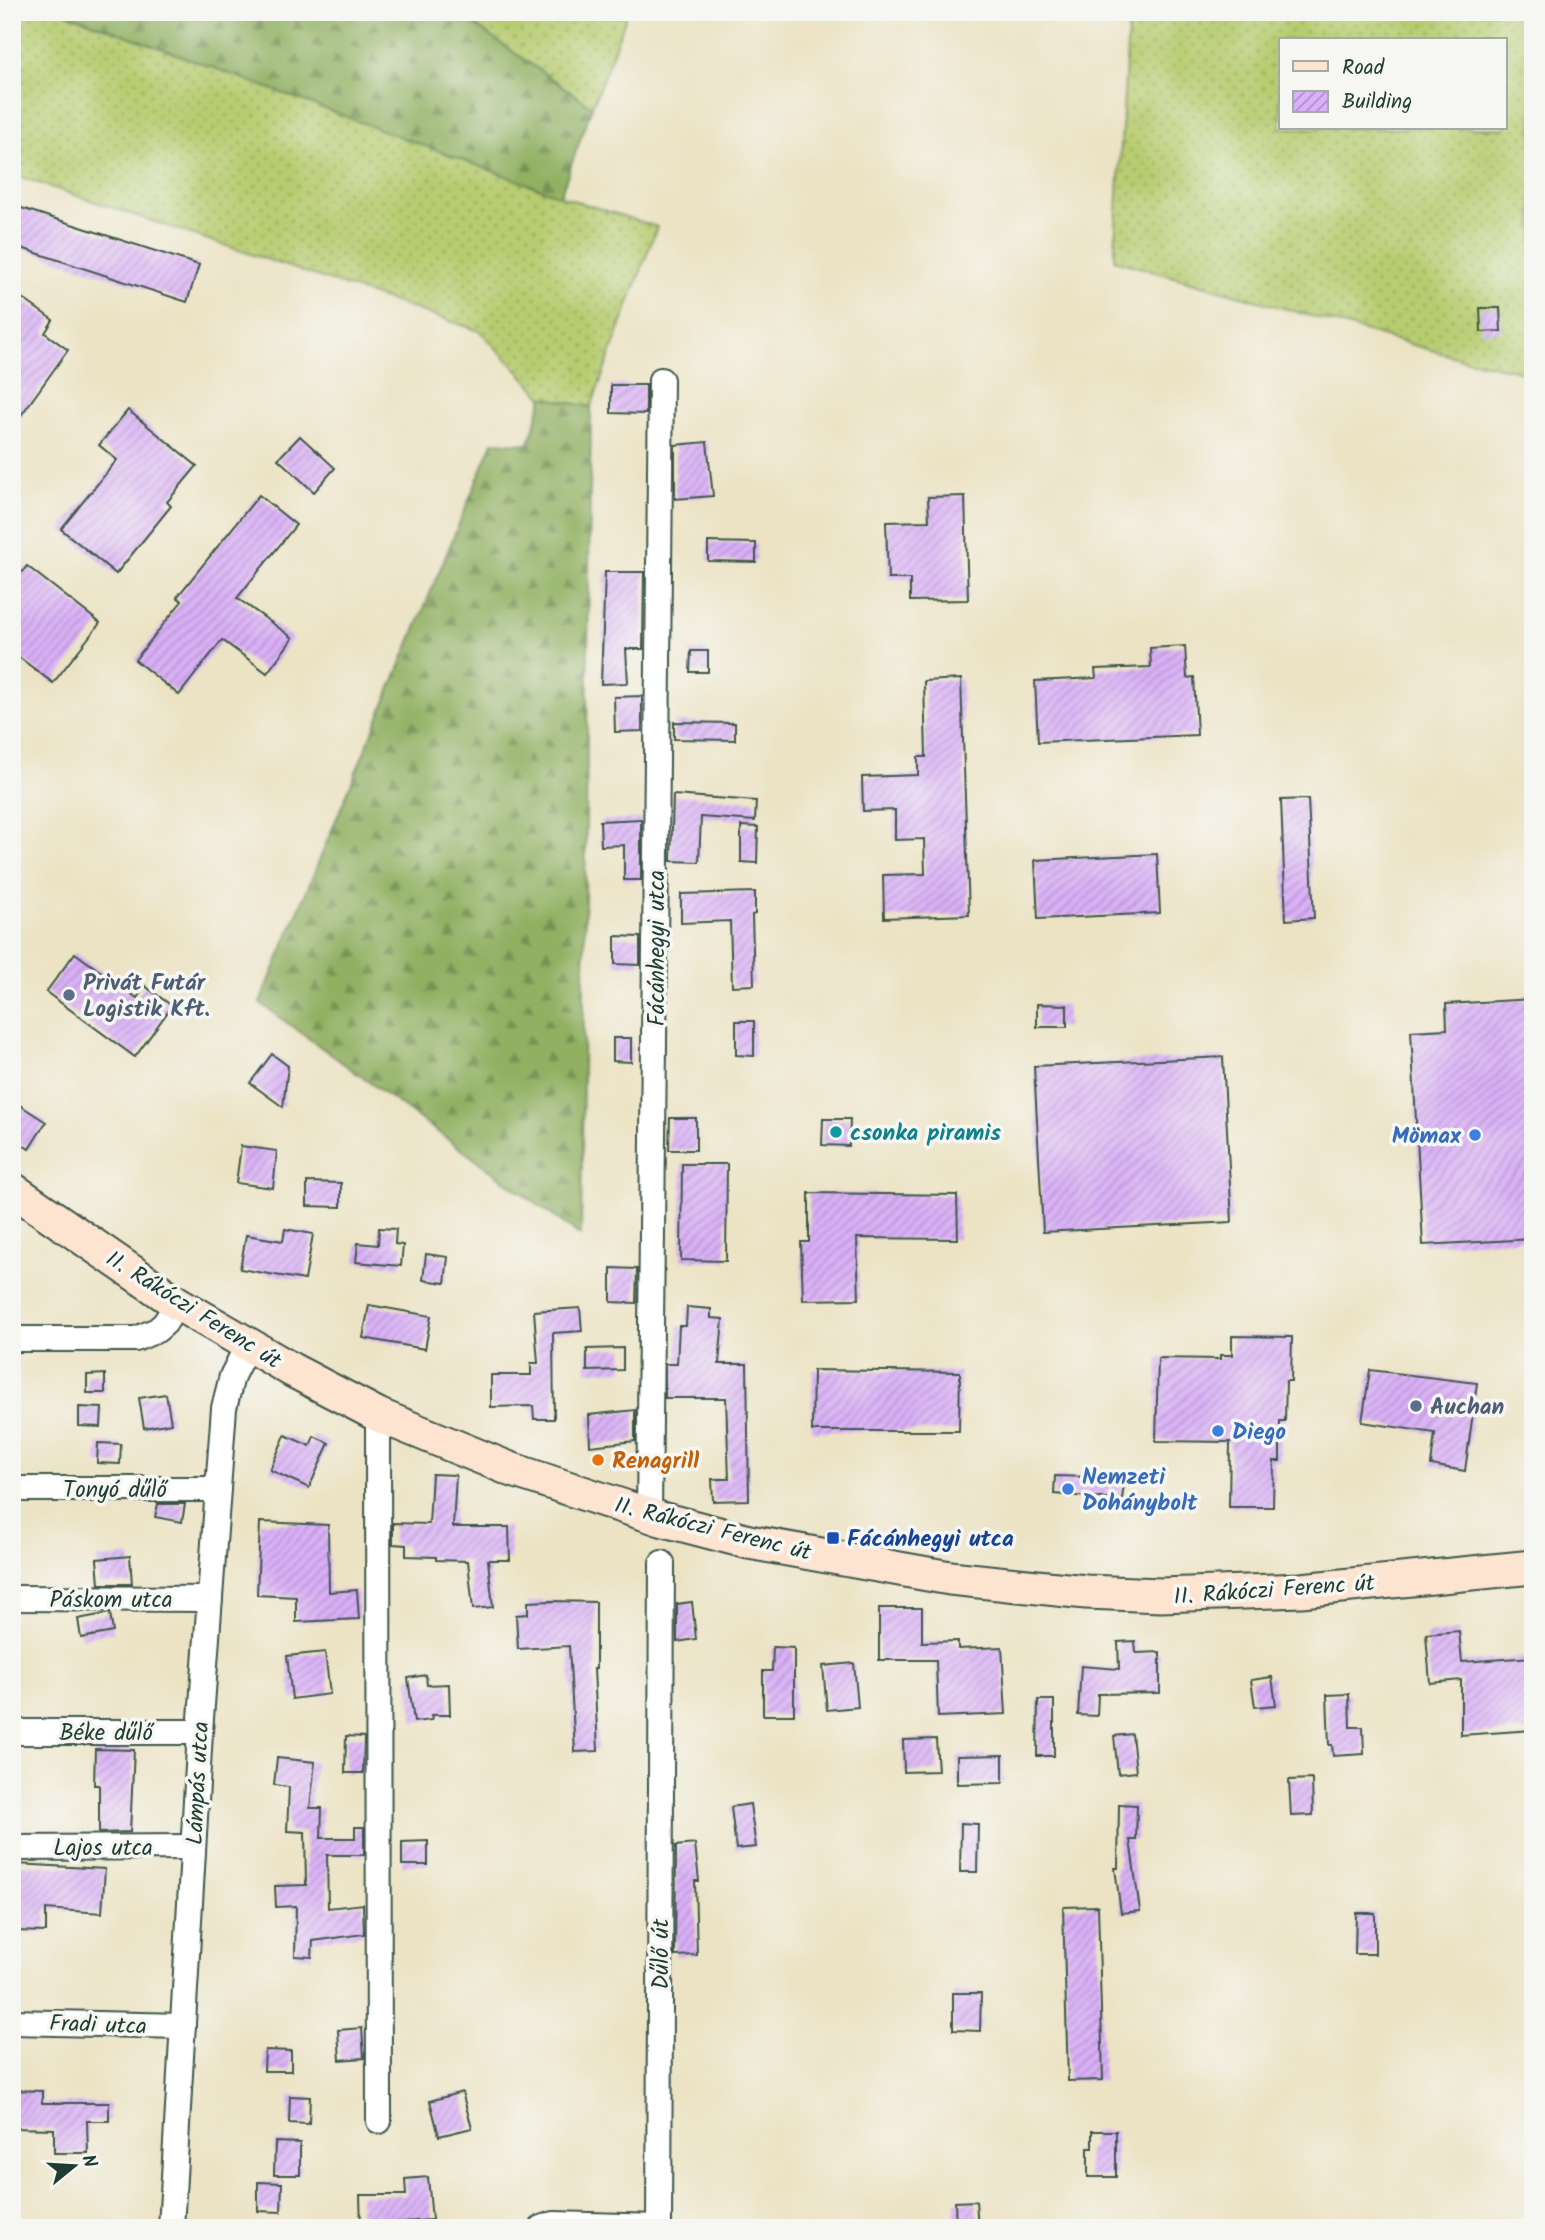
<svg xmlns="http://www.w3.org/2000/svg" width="1545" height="2240" viewBox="0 0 1545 2240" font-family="Kalam,sans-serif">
	<defs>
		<pattern id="grass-dots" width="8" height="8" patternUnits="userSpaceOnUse" patternTransform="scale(1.75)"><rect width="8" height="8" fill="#b7cc6f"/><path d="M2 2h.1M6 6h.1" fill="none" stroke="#94a75c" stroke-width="1.8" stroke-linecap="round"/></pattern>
		<pattern id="forest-firs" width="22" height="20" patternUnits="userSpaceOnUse" patternTransform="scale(1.75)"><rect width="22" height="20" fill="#91b062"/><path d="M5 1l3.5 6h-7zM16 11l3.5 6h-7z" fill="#769052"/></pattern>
		<pattern id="building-hatch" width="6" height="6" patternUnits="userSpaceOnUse" patternTransform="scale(1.75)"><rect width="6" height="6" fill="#dab0f7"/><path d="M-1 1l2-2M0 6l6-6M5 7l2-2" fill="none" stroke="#b090c9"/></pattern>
	</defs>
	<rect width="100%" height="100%" fill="#f6f6f2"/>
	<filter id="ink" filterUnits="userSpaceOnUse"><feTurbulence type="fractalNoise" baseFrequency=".0143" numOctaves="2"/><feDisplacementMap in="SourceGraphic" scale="14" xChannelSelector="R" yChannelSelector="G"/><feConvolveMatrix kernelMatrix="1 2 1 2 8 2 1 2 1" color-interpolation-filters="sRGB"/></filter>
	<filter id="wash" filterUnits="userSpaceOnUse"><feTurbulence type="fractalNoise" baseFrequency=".00686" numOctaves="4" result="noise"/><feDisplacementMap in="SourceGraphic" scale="28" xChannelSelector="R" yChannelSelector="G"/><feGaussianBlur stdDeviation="1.57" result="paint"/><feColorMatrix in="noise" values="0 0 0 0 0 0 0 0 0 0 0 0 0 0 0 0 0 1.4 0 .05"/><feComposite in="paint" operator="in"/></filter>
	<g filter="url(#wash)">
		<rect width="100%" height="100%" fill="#ece3c4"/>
		<g fill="url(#grass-dots)" stroke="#6b8452" stroke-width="2" fill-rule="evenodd">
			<polygon points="12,12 63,12 560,196 657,227 591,407 543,397 480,331 12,174"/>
			<polygon points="456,12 628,12 592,107"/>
			<path d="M1129,12H1533V374L1459,358L1114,260ZM1281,40H1505V128H1281Z"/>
		</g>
		<g fill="url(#forest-firs)" stroke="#58764b" stroke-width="2">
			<polygon points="63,12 456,12 592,107 560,196"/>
			<polygon points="543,397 591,407 581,1236 260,1003 493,442 529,444"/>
		</g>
		<g id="blocks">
			<g fill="url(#building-hatch)">
				<polygon points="12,205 199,265 187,302 12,245"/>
				<polygon points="12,291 53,320 45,333 68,350 12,428"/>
				<polygon points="1480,308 1500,308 1501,331 1481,332"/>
				<polygon points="611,385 646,385 646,414 611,413"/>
				<polygon points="128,410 197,466 167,502 171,506 116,574 61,529 117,460 99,445"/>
				<polygon points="300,436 335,468 314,492 278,459"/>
				<polygon points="707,442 713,496 675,499 675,445"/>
				<polygon points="259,495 296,525 237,598 293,638 267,673 222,640 179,695 135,660 182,601 177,597"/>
				<polygon points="965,496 968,600 910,601 910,579 888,579 886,522 929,521 928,497"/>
				<polygon points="708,542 756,543 756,562 708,561"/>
				<polygon points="27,566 100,623 53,683 12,652 12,585"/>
				<polygon points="605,572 644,572 643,649 626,649 628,683 601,684"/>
				<polygon points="1185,646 1187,678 1194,677 1197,735 1038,742 1035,681 1096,678 1095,669 1151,667 1150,648"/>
				<polygon points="691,651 708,651 708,672 690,672"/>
				<polygon points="961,679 969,915 884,918 883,875 925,874 924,839 895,840 895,810 863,811 862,777 918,775 918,757 926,757 924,681"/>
				<polygon points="642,696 642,731 615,732 614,697"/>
				<polygon points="674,722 735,723 735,740 674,739"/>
				<polygon points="673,795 756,801 755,821 701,817 699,862 671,861"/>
				<polygon points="1308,799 1314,918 1286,920 1281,800"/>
				<polygon points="641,819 641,880 624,880 624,845 601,846 600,821"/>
				<polygon points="741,826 758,827 757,863 741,862"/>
				<polygon points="1157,854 1160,913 1038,919 1035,860"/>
				<polygon points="755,892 755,914 752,915 754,985 732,986 730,921 681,923 681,894"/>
				<polygon points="615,936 640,937 640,965 615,964"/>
				<polygon points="75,953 137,998 145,986 172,1006 135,1057 46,992"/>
				<polygon points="1533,999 1533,1239 1423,1245 1411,1031 1447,1029 1446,1004"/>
				<polygon points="1037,1004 1067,1005 1067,1027 1037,1027"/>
				<polygon points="736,1021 754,1021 754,1056 736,1055"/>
				<polygon points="613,1038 631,1038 631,1062 613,1061"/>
				<polygon points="272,1054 288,1066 283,1107 250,1083"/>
				<polygon points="1223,1057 1232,1222 1043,1232 1034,1066"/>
				<polygon points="12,1100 46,1122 29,1149 12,1138"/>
				<polygon points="670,1118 696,1118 696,1150 669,1150"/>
				<polygon points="823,1119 850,1119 849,1146 822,1145"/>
				<polygon points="241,1146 277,1151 273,1188 236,1183"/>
				<polygon points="682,1164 727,1164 726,1261 681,1260"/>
				<polygon points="307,1182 341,1183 341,1207 307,1206"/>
				<polygon points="809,1193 957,1195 958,1239 857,1238 859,1299 803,1300 801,1242 809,1242"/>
				<polygon points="379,1228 396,1229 395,1244 403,1245 401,1266 356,1262 358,1243 378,1245"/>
				<polygon points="285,1229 313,1234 305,1280 240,1269 246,1235 283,1241"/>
				<polygon points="426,1254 448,1257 445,1283 423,1280"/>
				<polygon points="611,1268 637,1269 636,1303 611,1302"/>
				<polygon points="369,1305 431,1316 425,1349 363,1338"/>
				<polygon points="687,1307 711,1309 711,1318 723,1319 719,1364 747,1364 749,1500 713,1501 712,1479 729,1479 726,1398 665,1398 665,1364 677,1364 679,1326 686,1326"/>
				<polygon points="580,1308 582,1331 553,1333 554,1419 534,1419 533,1406 491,1407 491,1375 531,1375 531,1363 538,1363 534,1311"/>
				<polygon points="1232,1336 1292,1337 1291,1381 1286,1381 1285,1421 1280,1421 1280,1461 1274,1461 1273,1507 1229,1507 1230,1442 1156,1441 1158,1358 1220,1359 1220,1355 1232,1355"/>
				<polygon points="623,1348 623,1370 587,1371 587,1349"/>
				<polygon points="813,1370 960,1372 959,1431 812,1431"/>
				<polygon points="1370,1370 1477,1383 1465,1471 1431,1465 1435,1433 1362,1422"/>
				<polygon points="105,1374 105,1393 87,1393 87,1375"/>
				<polygon points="166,1394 171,1423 144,1428 139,1398"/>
				<polygon points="79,1407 102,1408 101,1427 79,1426"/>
				<polygon points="635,1410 635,1441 590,1446 589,1415"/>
				<polygon points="285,1435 310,1446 314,1436 329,1443 309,1488 270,1470"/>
				<polygon points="98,1443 121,1444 120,1464 97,1463"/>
				<polygon points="1095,1472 1125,1475 1122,1500 1054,1494 1055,1476 1094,1477"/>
				<polygon points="432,1474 456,1475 453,1527 509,1527 510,1560 488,1560 493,1607 473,1609 468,1561 436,1560 436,1557 406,1556 406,1545 393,1544 393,1523 429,1524"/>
				<polygon points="158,1504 185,1504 182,1522 155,1517"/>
				<polygon points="260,1522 328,1525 329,1592 357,1590 359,1619 296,1622 296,1597 257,1595"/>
				<polygon points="130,1556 132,1584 99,1584 97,1559"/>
				<polygon points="551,1601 596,1602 596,1669 594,1669 598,1751 575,1752 569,1646 518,1649 516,1615 528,1614 528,1602"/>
				<polygon points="692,1602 696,1639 677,1642 677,1604"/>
				<polygon points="879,1608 922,1608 922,1642 958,1641 958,1649 1002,1647 1006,1714 938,1717 936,1660 879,1660"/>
				<polygon points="110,1613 113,1632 81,1638 78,1619"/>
				<polygon points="1459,1631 1462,1662 1533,1657 1533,1730 1461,1735 1461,1680 1430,1683 1426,1634"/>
				<polygon points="1135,1641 1136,1653 1160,1652 1160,1693 1098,1694 1097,1716 1078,1715 1081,1666 1119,1669 1118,1642"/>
				<polygon points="773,1647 794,1648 794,1715 763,1715 763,1671 772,1671"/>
				<polygon points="325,1652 330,1694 292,1699 287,1656"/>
				<polygon points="854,1663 858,1707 827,1710 823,1666"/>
				<polygon points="426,1675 427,1685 449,1684 450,1715 431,1715 432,1720 414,1722 408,1678"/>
				<polygon points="1272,1677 1276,1705 1255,1707 1251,1680"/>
				<polygon points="1349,1694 1350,1727 1363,1727 1364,1754 1333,1756 1332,1745 1329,1745 1327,1695"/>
				<polygon points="1038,1700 1054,1700 1054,1756 1037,1756"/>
				<polygon points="1132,1734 1136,1772 1118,1774 1114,1736"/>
				<polygon points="346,1736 364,1737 363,1773 345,1773"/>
				<polygon points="936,1739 938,1771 904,1772 903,1740"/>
				<polygon points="95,1749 134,1750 130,1832 99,1833 99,1785 94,1785"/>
				<polygon points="1003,1755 1003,1783 957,1784 957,1756"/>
				<polygon points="277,1758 315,1762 310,1808 322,1808 321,1838 355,1838 355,1827 364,1827 364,1855 327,1855 328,1908 363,1904 364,1934 313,1941 312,1957 295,1956 296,1906 276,1907 275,1886 306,1885 305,1832 287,1831 289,1787 274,1785"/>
				<polygon points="1312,1779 1313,1815 1291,1816 1289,1780"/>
				<polygon points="750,1804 756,1847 736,1849 731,1807"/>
				<polygon points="1119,1804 1137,1805 1136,1840 1130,1840 1140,1911 1121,1913 1115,1868 1118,1868"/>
				<polygon points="961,1823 978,1824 977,1872 960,1872"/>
				<polygon points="428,1841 428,1865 402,1865 402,1842"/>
				<polygon points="695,1844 699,1881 695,1881 697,1955 675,1956 676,1846"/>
				<polygon points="17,1864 105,1869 102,1913 46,1909 46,1932 14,1931"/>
				<polygon points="1098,1906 1103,2080 1068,2081 1063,1907"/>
				<polygon points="1356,1913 1375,1913 1375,1954 1355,1954"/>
				<polygon points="953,1993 981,1993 980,2031 953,2030"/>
				<polygon points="362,2028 364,2058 340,2060 338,2030"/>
				<polygon points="265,2050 291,2051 291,2071 264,2071"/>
				<polygon points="12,2090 42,2091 42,2103 109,2103 109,2121 87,2121 88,2153 54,2153 54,2129 12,2128"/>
				<polygon points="462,2092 472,2128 439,2136 430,2101"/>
				<polygon points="290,2096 310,2097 309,2124 289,2123"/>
				<polygon points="1092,2131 1116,2131 1116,2177 1088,2177 1088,2148 1092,2148"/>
				<polygon points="275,2142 300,2143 300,2175 274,2175"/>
				<polygon points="428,2177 432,2220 378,2224 378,2228 361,2228 360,2195 406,2195 405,2179"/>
				<polygon points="258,2182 282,2183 281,2212 258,2211"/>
				<polygon points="976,2201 978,2228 956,2228 955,2202"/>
			</g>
		</g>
	</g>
	<g filter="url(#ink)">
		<use href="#blocks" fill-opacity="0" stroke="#3e564a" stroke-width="2"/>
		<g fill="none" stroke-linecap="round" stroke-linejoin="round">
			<defs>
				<g id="minor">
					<polyline points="12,1339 136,1339 157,1330 165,1323 177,1303"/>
					<polyline points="378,1415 379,2121"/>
					<polyline points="12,1489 218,1489"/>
					<polyline points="649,1515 661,380"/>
					<polyline points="12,1598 210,1599"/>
					<polyline points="12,1732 200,1732"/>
					<polyline points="12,1848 193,1847"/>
					<polyline points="12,2022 183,2026"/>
					<polyline points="171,2228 200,1732 224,1408 232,1376 248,1344"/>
					<polyline points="542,2228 554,2224 659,2227 662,1563"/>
				</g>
				<polyline id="secondary" points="12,1189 177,1303 292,1370 378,1415 510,1469 661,1519 749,1542 950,1578 1086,1592 1161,1595 1301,1590 1533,1567"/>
			</defs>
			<use href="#minor" stroke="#3e564a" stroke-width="28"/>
			<use href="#secondary" stroke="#3e564a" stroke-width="37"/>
			<use href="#minor" stroke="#fff" stroke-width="24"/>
			<use href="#secondary" stroke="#fde4d1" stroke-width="33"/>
		</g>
	</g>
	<g fill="#5c6f8a" stroke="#f6f6f2" stroke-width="2.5">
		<circle cx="69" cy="995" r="7"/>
		<circle cx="1416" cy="1406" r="7"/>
	</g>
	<circle fill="#0f9aa8" stroke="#f6f6f2" stroke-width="2.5" cx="836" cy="1132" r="7"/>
	<g fill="#3f7fe0" stroke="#f6f6f2" stroke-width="2.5">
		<circle cx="1475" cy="1135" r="7"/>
		<circle cx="1218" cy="1431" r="7"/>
		<circle cx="1068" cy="1489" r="7"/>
	</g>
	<circle fill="#e8710a" stroke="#f6f6f2" stroke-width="2.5" cx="598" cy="1460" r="7"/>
	<rect fill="#1a4fb4" stroke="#f6f6f2" stroke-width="2.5" x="826" y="1531" width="14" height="14" rx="3.5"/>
	<g text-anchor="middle" stroke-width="7" stroke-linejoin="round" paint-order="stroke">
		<g font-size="23" fill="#1f3d34" stroke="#f6f6f2">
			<text transform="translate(656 948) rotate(-90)" y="8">Fácánhegyi utca</text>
			<text transform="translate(194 1309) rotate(32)" y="8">II. Rákóczi Ferenc út</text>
			<text x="115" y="1497">Tonyó dűlő</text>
			<text transform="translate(713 1528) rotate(14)" y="8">II. Rákóczi Ferenc út</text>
			<text transform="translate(1274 1589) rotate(-4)" y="8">II. Rákóczi Ferenc út</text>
			<text x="111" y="1607">Páskom utca</text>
			<text x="106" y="1740">Béke dűlő</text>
			<text transform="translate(197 1783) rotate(-87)" y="8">Lámpás utca</text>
			<text x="103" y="1855">Lajos utca</text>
			<text transform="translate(660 1954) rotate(-90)" y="8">Dűlő út</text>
			<text transform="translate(98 2024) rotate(2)" y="8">Fradi utca</text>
		</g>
		<g font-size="23" font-weight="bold" fill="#4e5e75" stroke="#f6f6f2" text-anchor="start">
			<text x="83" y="990">Privát Futár<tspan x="83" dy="26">Logistik Kft.</tspan></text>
			<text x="1430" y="1414">Auchan</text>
		</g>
		<g font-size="23" font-weight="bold" fill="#0d838f" stroke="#f6f6f2" text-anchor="start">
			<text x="850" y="1140">csonka piramis</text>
		</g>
		<g font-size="23" font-weight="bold" fill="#366cbe" stroke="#f6f6f2" text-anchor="start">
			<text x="1461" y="1143" text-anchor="end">Mömax</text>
			<text x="1232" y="1439">Diego</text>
			<text x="1082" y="1484">Nemzeti<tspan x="1082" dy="26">Dohánybolt</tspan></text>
		</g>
		<g font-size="23" font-weight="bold" fill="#c56008" stroke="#f6f6f2" text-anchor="start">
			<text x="612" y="1468">Renagrill</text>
		</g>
		<g font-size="23" font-weight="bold" fill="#164399" stroke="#f6f6f2" text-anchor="start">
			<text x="847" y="1546">Fácánhegyi utca</text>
		</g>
	</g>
	<rect width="1545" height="2240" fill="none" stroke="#f6f6f2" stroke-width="42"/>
	<rect x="1279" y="38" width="228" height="91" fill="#f6f6f2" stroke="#a0aca6" stroke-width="2"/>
	<rect x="1293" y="61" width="35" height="10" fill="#fde4d1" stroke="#a0aca6" stroke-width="2"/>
	<text x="1342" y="74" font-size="21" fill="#1f3d34">Road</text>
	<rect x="1293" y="91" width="35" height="21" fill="url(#building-hatch)" stroke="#a0aca6" stroke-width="2"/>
	<text x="1342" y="108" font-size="21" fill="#1f3d34">Building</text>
	<g transform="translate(74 2166) rotate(72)" stroke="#f6f6f2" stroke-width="5" paint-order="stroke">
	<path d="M0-5L12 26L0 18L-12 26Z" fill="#1f3d34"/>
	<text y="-10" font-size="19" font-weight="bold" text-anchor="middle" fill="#1f3d34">N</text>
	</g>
</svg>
